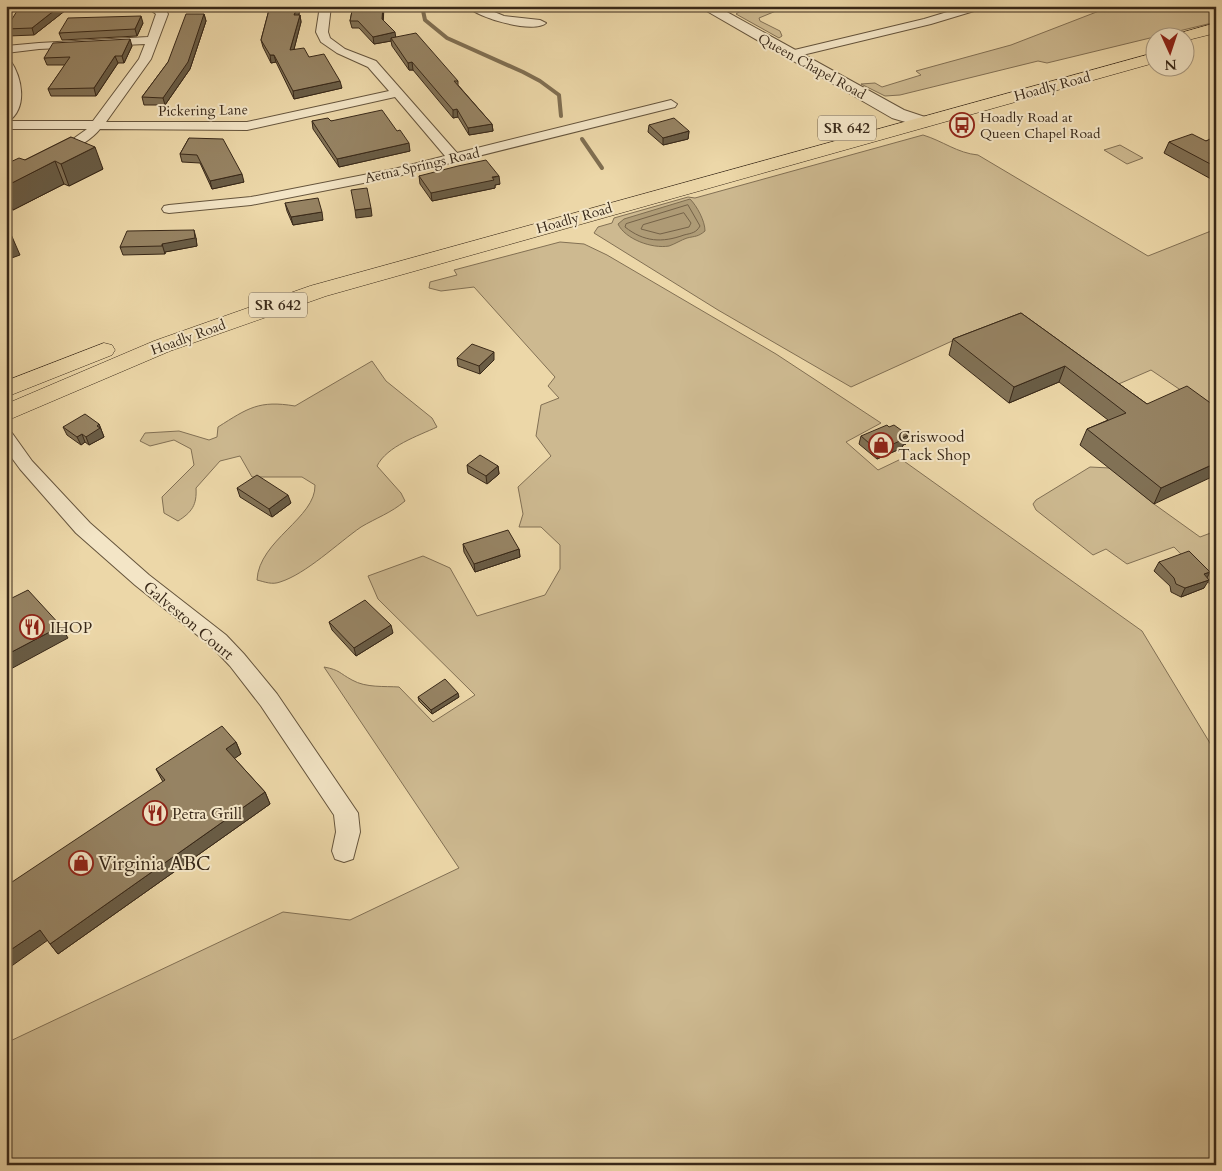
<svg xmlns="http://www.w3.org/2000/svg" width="1222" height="1171" viewBox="0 0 1222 1171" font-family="Cardo,serif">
	<rect width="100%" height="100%" fill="#ecd7a8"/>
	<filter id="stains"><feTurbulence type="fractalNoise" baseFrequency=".004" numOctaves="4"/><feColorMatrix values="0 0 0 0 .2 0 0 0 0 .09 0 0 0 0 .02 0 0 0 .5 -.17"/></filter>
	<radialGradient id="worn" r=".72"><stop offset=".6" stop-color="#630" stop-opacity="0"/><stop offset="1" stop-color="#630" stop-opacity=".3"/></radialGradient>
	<g fill="#cdb990" stroke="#827054">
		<polygon points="740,6 788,6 759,18 760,21 780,31 782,36 779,38 736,14 742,10"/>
		<polygon points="1112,6 1216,6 1216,22 1047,63 1038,61 900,95 885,96 861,84 875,83 882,87 921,75 916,71 1011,45"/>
		<path d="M923,135C943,141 957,153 978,155L1148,256L1216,229V414L1151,370L1114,386L961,337L851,387L718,310L594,233L598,227L612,223L614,218L688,197L695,198Z"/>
		<polygon points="1120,145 1143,158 1127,164 1104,150"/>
		<path d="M560,242L584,244L607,255L776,354L881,423L846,442L878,470L901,459L1142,631L1216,753V1165H6V1043L283,912L350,920L459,868L324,667C340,670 339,673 352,680C366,688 384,686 399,687L433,722L475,695L378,599L368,576L423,556L450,568L477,616L545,595L560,569V545L541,527H519L523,514L518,487L551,456L536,436L541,405L559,398L548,386L555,377L474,287L441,291L429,288L430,282L457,275L454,270Z"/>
		<path d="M372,361L386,381L432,418L437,427C418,436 387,446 377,466L401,493L405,501C391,513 376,518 361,527C338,543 306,574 280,582C272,585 265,582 257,580C259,540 316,518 315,485L302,477H252L240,456L220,461L196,488C197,505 192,512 178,521L164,513L162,497L194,465L191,449L174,440L150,446L140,441L145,433L179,431L209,440L217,437L218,427C248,408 259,400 295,406Z"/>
		<polygon points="1090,467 1110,468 1154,504 1200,537 1216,531 1216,590 1174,547 1127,564 1106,549 1093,555 1036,510 1033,504 1036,500"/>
	</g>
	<path fill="#af9c77" stroke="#7f6e51" d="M690,199C697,206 705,221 705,231C698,237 695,236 687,238C681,240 675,244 669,246C652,249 625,239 618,224L624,219Z"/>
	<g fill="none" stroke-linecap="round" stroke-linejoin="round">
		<g stroke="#746248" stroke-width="1">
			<path d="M688,205L700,226C696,233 692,233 684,235C662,243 644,242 625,227L626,224Z"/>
			<polygon points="684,213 691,223 689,227 660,234 641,229 643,225"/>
		</g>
		<g stroke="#7f6e51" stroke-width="4">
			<polyline points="422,6 425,20 447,38 523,72 540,81 559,95 561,116"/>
			<polyline points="582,139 602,168"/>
		</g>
		<defs>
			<g id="minor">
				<path d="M145,6C154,6 164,4 168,14L151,59L106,122H247L389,91L368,67L337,53L321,42L316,32L320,6H331L328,32L330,38L345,49L376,61L457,153L671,100L677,104L675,107L394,177L251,205L169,213L164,212L162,209L164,206L169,205L251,197L394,169L445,156L395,97L247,130L100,129C86,148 30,172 6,178V169L66,144L87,129H6V104L9,90L6,59L10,60C22,77 28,107 9,121H93L139,59L145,44L39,49L6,53V46L39,43L148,37L156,14Z"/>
				<path d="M467,6H480L504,16L540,20L546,23C534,34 477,18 467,6Z"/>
				<polygon points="967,6 985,6 984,8 931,24 790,58 784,54 786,52 924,19"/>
				<polygon points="6,431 12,433 32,461 90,523 149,575 226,635 244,654 277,694 358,813 360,832 353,859 344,862 335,859 332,851 336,832 334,815 261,706 230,666 212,647 135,585 76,533 20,469 6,450"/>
			</g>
			<polygon id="tertiary" points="698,6 716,6 904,110 928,118 930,122 928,126 922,127 892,118"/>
			<g id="primary">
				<polygon points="1216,23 1216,33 1184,41 1184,38 1171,38 1173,35"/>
				<polygon points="1154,53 1154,63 326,296 170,351 6,421 6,404 154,341 310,286"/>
				<polygon points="104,343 112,345 115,350 112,355 6,397 6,381"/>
			</g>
		</defs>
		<use href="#minor" stroke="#65543c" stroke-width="2"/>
		<use href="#tertiary" stroke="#65543c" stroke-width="2"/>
		<use href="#primary" stroke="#382818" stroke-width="1"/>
		<use href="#minor" fill="#f3e5c6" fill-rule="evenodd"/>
		<use href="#tertiary" fill="#f3e5c6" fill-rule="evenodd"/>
		<use href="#primary" fill="#ecd7a8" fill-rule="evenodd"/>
	</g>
	<g fill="#817155" stroke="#382818">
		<polygon points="71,6 34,35 8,36 6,31 6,28"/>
		<polygon points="203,6 211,6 210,9"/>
		<polygon points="270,6 302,6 298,15 300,15 301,22 294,49 309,57 342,88 294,99 276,62 271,63 263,47 261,40"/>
		<polygon points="353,6 384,6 383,20 396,37 458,81 458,85 492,124 493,131 469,135 458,117 453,118 413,70 409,70 392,46 391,41 374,44 359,28 352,28 350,21"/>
		<polygon points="204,14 206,21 190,69 165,105 144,105 142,97"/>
		<polygon points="143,23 137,36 62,40 59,33"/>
		<polygon points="132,46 124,63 118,63 96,96 51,96 48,89 65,65 47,65 44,58"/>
		<polygon points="312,121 331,121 397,131 410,151 339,167 313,129"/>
		<polygon points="649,125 689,131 688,139 663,145 648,132"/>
		<polygon points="71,137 103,169 69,186 64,184 13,210 6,208 6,164 25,160"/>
		<polygon points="189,138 244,182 212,189 200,163 182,162 180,154"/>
		<polygon points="1216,138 1216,177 1211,179 1164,153 1169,142 1206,141"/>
		<polygon points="419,176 500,184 495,185 495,188 432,201 420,184"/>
		<polygon points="285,203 323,220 293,225 287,211"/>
		<polygon points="196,238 197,246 165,252 165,254 123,255 120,247"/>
		<polygon points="1021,313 1147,404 1216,407 1154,504 1080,445 1087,429 1108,420 1059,382 1009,403 949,355 953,339"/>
		<polygon points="457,358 494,360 480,374 458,366"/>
		<polygon points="99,424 104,437 89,445 85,442 81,445 67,435 63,427"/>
		<polygon points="861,436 906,444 903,445 902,448 877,459 859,444"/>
		<polygon points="467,465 498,466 499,474 487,484 468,473"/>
		<polygon points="237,488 291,503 272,517 240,497"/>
		<polygon points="463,544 519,549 520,557 475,572 464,552"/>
		<polygon points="1159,562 1207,578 1204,588 1181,597 1171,592 1170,586 1154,571"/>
		<polygon points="1216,620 1216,633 1211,628"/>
		<polygon points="329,622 393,633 356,656 332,630"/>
		<polygon points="418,697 459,697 432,714 419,701"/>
		<polygon points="236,742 241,754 234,758 265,792 270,804 58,954 48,941 163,782 156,769"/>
	</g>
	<g fill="#695c45" stroke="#382818">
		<polygon points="60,6 71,6 34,35 32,28"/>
		<polygon points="298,6 302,6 296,22 294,15"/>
		<polygon points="383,6 384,6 383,26 382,19"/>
		<polygon points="204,14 206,21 190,69 165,105 163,98"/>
		<polygon points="300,15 301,22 292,57 290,50"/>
		<polygon points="141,16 143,23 137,36 135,29"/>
		<polygon points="395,32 396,39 391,38 391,41 374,44 373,37"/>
		<polygon points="130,39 132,46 124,63 122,56"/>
		<polygon points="270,55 274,55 276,62 271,63"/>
		<polygon points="115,56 118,63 96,96 94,88"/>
		<polygon points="412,62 413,70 409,70 408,63"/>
		<polygon points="340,81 342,88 294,99 293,91"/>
		<polygon points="457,109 458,117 453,118 453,110"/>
		<polygon points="492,124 493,131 469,135 468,128"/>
		<polygon points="689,131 688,139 663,145 663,138"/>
		<polygon points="409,143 410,151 339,167 337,159"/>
		<polygon points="95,147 103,169 69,186 61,164"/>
		<polygon points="55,161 64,184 13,210 6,195 6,186"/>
		<polygon points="1216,168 1216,177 1211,179"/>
		<polygon points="242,174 244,182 212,189 210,181"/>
		<polygon points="499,176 500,184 495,185 495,188 432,201 431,193"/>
		<polygon points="371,208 372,216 356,218 355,210"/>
		<polygon points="322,212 323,220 293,225 291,217"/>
		<polygon points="194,230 196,238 197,246 165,252 165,254 162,244"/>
		<polygon points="10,232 20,255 6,260 6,233"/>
		<polygon points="494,352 494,360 480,374 479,366"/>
		<polygon points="1065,366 1059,382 1009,403 1014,387"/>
		<polygon points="99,424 104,437 89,445 86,437"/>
		<polygon points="82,434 85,442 81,445 77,437"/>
		<polygon points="908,435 906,444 903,445 902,448 877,459 878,451"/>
		<polygon points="1216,463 1216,475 1154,504 1161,488"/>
		<polygon points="498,466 499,474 487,484 486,476"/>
		<polygon points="288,495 291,503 272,517 269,509"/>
		<polygon points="519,549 520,557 475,572 474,564"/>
		<polygon points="1210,572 1206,580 1204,574"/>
		<polygon points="1209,580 1204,588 1181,597 1185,588"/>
		<polygon points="391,625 393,633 356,656 354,648"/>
		<polygon points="61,626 68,638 7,671 6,655"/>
		<polygon points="458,693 459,697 432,714 431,710"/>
		<polygon points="236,742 241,754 231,761 226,749"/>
		<polygon points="265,792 270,804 58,954 50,944"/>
		<polygon points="40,930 48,940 6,970 6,953"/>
	</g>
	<g fill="#968363" stroke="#382818">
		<polygon points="20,6 60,6 32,28 6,29"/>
		<polygon points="270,6 298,6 294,15 300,15 290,50 304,48 309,57 324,54 340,81 293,91 274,55 270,55 261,40"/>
		<polygon points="353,6 383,6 382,19 395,32 373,37 358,21 350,21"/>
		<polygon points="186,14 204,14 188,62 163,98 142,97 168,62"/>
		<polygon points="141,16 135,29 59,33 68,18"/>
		<polygon points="416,33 458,81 454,81 492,124 468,128 457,109 453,110 412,62 408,63 391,38"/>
		<polygon points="130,39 122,56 115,56 94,88 48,89 70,57 44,58 53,43"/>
		<polygon points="382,110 397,131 400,130 409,143 337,159 312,121 328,118 331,121"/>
		<polygon points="674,118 689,131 663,138 649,125"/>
		<polygon points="1192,134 1206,141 1214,137 1216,138 1216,167 1169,142"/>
		<polygon points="71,137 95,147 61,164 55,161 6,186 6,164 19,158 25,160"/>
		<polygon points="189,138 223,139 242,174 210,181 197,155 180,154"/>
		<polygon points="486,160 499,176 492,177 494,180 431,193 419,176 458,166"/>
		<polygon points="367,188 371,208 355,210 351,190"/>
		<polygon points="318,198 322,212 291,217 285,203"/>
		<polygon points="6,228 10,232 6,233"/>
		<polygon points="194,230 195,238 162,244 162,246 120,247 127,231"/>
		<polygon points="1021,313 1147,404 1187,386 1216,407 1216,463 1161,488 1087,429 1126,413 1065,366 1014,387 953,339"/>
		<polygon points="472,344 494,352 479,366 457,358"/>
		<polygon points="85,414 99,424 97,426 100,428 86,437 82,434 77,437 63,427"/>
		<polygon points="887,425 889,427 894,425 908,435 902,438 904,439 878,451 861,436"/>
		<polygon points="480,455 498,466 486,476 467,465"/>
		<polygon points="257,475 288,495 269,509 237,488"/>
		<polygon points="508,530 519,549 474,564 463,544"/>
		<polygon points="1189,551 1210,572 1204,574 1209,580 1185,588 1176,584 1174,578 1159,562"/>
		<polygon points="28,590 61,626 6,655 6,601"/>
		<polygon points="365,600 391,625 354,648 329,622"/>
		<polygon points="445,679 458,693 431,710 418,697"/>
		<polygon points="222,726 236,742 226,749 265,792 50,944 40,930 6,953 6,886 165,780 156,769"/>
	</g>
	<defs>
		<symbol id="bus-ring" viewBox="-11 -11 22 22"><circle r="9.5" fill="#f3e5c6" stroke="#8f2418" stroke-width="1.5"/><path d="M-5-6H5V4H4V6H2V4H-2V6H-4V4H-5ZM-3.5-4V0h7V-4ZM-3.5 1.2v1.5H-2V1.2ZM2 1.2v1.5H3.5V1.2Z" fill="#8f2418"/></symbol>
		<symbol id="shop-ring" viewBox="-11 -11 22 22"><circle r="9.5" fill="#f3e5c6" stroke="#8f2418" stroke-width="1.5"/><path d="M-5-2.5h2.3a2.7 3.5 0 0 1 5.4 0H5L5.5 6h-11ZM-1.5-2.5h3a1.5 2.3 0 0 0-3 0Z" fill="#8f2418"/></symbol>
		<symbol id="restaurant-ring" viewBox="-11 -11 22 22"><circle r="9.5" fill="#f3e5c6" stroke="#8f2418" stroke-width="1.5"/><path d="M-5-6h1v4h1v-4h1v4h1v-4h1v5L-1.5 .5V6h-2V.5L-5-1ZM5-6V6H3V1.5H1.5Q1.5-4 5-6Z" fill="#8f2418"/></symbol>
	</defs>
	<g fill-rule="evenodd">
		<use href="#bus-ring" x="948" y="111" width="28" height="28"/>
		<use href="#shop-ring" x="867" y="431" width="28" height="28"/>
		<use href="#restaurant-ring" x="18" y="613" width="28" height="28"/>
		<use href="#restaurant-ring" x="141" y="799" width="28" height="28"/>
		<use href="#shop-ring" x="67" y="849" width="28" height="28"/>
	</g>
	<g text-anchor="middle" stroke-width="4" stroke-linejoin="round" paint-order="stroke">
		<g font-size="14" fill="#382818" stroke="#f3e5c6">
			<text transform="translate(812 66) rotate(29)" y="5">Queen Chapel Road</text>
			<text transform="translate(1052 86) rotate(-15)" y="5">Hoadly Road</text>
			<text transform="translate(203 110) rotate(-1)" y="5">Pickering Lane</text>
			<text transform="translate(422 165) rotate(-13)" y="5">Aetna Springs Road</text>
			<text transform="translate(574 218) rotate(-16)" y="5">Hoadly Road</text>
			<text transform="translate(188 337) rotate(-20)" y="5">Hoadly Road</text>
		</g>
		<g font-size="14" fill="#382818" stroke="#f3e5c6" text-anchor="start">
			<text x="980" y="122">Hoadly Road at<tspan x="980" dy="16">Queen Chapel Road</tspan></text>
		</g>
		<g fill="#f3e5c6" stroke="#70614c" stroke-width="1">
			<rect x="818" y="115.5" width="58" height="25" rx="4"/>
			<rect x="249" y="292.5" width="58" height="25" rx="4"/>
		</g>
		<g font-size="15" font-weight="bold" fill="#382818">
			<text x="847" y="133">SR 642</text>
			<text x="278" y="310">SR 642</text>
		</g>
		<g font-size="16" fill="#382818" stroke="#f3e5c6" text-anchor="start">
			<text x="898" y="442">Criswood<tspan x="898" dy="18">Tack Shop</tspan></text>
			<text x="50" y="633">IHOP</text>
			<text x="172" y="819">Petra Grill</text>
		</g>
		<g font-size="16" fill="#382818" stroke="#f3e5c6">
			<text transform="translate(189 620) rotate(40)" y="6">Galveston Court</text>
		</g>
		<g font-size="19" fill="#382818" stroke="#f3e5c6" text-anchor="start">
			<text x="98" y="870">Virginia ABC</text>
		</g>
	</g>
	<rect width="1222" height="1171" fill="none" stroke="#ecd7a8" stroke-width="25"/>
	<rect x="8" y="8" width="1207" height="1156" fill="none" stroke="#382818" stroke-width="2.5"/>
	<rect x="12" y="12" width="1197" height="1146" fill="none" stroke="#382818"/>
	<g transform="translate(1170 52) rotate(177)"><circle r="24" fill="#f3e5c6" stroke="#a89980"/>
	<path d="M0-4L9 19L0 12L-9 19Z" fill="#8f2418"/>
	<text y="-8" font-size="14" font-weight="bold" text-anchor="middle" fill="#382818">N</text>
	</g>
	<rect width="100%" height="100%" filter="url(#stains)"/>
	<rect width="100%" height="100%" fill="url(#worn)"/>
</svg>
